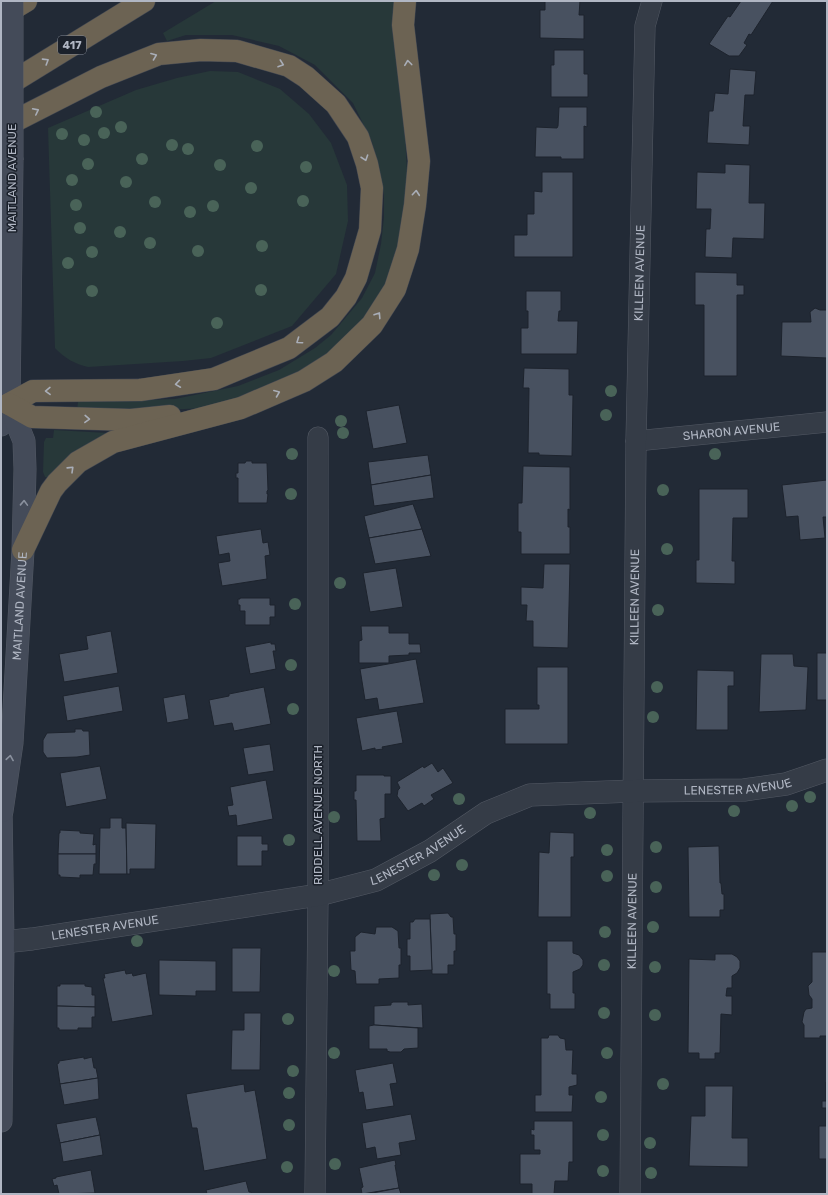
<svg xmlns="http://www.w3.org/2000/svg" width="828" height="1195" viewBox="0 0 828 1195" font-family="Rubik,sans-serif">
	<rect width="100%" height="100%" fill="#222a36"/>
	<g fill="#273839">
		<polygon points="216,1 394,1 395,51 405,134 408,191 395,265 373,310 319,363 257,392 205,408 146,411 77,410 78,402 175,399 238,386 279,370 315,348 331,335 362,298 375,273 381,244 384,217 384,195 379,171 372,142 353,103 315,65 279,46 232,35 186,35 167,41 163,33"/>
		<path d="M210,71L238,72L280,89L309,114L331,143L347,185L348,221L336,274L292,326L211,358L183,361L88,367C75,364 64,358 55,348L48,128L136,90L177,78Z"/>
		<polygon points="54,430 108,433 54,477 45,477 43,472 44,442 46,438 53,438"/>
	</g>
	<g fill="#485160" stroke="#1d232d">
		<polygon points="545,1 580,1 579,15 584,15 584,39 540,38 540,10 545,10"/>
		<polygon points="741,1 773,1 751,35 749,34 744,43 747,45 739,56 729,56 709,44 728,16 730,17"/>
		<polygon points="554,50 584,50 584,74 588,74 588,97 551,97 551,65 554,65"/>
		<polygon points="730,69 756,71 754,95 745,95 743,126 750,126 749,145 707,143 709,111 713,111 715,93 728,94"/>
		<polygon points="559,107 587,107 587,127 584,126 584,159 561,159 561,157 535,157 536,127 557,128 558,126"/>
		<polygon points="725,164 750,165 749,203 765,203 764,239 733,238 732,258 705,257 706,229 710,229 711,209 696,209 697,172 725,173"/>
		<polygon points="542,172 573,172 573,257 514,257 514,235 527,235 527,214 534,214 534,191 542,192"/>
		<polygon points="695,272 737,273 737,285 744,285 744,295 737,295 737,376 704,376 704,305 695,305"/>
		<polygon points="526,291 561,291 561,311 559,311 558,321 578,321 577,354 521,354 521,328 528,328 528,311 526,311"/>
		<polygon points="815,308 820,310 827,310 827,358 781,356 782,322 811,322 810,312"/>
		<polygon points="524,368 569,369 569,395 573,395 572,456 539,455 539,453 528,453 529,388 523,388"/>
		<polygon points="399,405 407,443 373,449 366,411"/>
		<polygon points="428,455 431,475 371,485 368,462"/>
		<polygon points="246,461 252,461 252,463 267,463 268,490 267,491 267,494 268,494 267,503 238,503 238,478 236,478 236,473 238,473 238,463 245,463"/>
		<polygon points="523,466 570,467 570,510 568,509 568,527 570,527 570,554 521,554 521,532 518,532 518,503 522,503"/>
		<polygon points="431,475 434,498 374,506 371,485"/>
		<polygon points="827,480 827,517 823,517 825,538 800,540 798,516 786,517 782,485"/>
		<polygon points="699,489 748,489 748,518 733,518 732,561 735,561 735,584 696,583 696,560 699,560"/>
		<polygon points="413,504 422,529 369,538 364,516"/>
		<polygon points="261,529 263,543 268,542 270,555 265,556 267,579 222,586 218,563 230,561 229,553 219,555 216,536"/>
		<polygon points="422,529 431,556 375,564 369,538"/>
		<polygon points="544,564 570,564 568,648 533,647 533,621 526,621 527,605 521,605 521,587 543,588"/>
		<polygon points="396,568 403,607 370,612 363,573"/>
		<polygon points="240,598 270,598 270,605 275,605 275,617 270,617 270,625 245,625 245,611 240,611 240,605 238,605 238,599 240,599"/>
		<polygon points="361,626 389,626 389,633 409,633 409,644 420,644 421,653 409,653 409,655 389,656 389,663 359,663 359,641 362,640"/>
		<polygon points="111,631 118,673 64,682 59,654 88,649 86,636"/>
		<polygon points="271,642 271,644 275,644 276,651 273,651 276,669 250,674 245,647"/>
		<rect x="817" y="653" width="10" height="47"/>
		<polygon points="761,654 793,654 794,666 808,667 806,710 759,712"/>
		<polygon points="416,659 424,703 379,710 377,698 365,700 360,669"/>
		<polygon points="537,667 568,667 568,744 505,744 505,709 539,709 539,705 537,705"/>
		<polygon points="697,670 734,671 734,686 728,686 728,730 696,730"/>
		<polygon points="119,686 123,711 67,721 63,696"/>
		<polygon points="264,687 271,724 234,731 232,723 214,726 209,700 229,696 229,694"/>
		<polygon points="185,694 189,719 167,723 163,698"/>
		<polygon points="397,711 403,743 382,747 383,749 375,750 375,748 362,751 356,718"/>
		<polygon points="75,729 82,729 83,731 89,731 90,755 77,757 47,758 43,752 43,740 47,733 75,732"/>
		<polygon points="270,744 274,771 248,775 243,748"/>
		<polygon points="432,763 438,772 443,768 453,783 431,795 434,799 424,806 422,803 408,811 397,796 398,790 400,788 397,782 423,766 424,768"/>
		<polygon points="100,766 107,799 66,807 60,773"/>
		<polygon points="356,775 384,775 384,776 391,776 391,794 385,794 385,818 380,819 381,841 357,841 356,800 354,800 354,791 356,791"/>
		<polygon points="266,780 273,819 237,826 236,815 229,816 227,806 233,805 230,787"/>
		<polygon points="110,818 122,818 122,828 126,828 127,874 99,874 100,828 110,828"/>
		<polygon points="126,823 156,824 155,869 130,869 130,874 127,874"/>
		<polygon points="60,830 80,831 80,833 94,834 93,845 96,844 96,854 58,854 59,833 60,833"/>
		<polygon points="550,832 574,833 574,857 571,857 571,917 538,917 539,852 549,853"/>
		<polygon points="237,836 262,836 262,844 268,844 268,851 262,851 262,866 237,866"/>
		<polygon points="719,846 720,883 721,883 722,894 724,894 724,910 720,910 720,917 689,917 688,847"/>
		<polygon points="58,854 96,854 96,864 94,864 93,875 80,875 80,878 60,877 60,875 58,875"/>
		<polygon points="448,913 451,917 453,917 454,934 456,934 456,951 454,951 454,965 448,965 448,974 432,974 430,914"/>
		<polygon points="415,919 430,919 432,970 410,971 410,956 407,956 407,939 410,939 410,922 413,922"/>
		<polygon points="376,927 392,927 398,931 399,948 401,948 401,965 399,965 399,978 379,979 379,984 356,984 355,971 351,970 350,951 355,951 355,937 361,932 375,934"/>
		<polygon points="547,941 573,941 573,953 579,955 583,960 583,965 580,969 573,972 573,993 575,993 575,1009 550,1009 550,994 547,994"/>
		<polygon points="232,948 261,948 260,992 232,992"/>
		<polygon points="812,952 827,952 827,1036 820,1036 820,1038 804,1038 804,1025 802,1022 804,1012 806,1009 812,1008 812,999 809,995 808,986 812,982"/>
		<polygon points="715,954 732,954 737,957 740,961 740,968 737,973 732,976 732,988 727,988 726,996 732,996 732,1015 721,1014 720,1053 715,1053 715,1059 699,1059 699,1053 688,1053 689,959 715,960"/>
		<polygon points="159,960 216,961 216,991 196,991 196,996 159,995"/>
		<polygon points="125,970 126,974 132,973 133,976 146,973 153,1015 112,1022 103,978 105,978 104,974"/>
		<polygon points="60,984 85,984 85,986 92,987 92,995 95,995 95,1007 57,1006 57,986 60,986"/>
		<polygon points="393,1002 408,1002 408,1005 422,1004 423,1028 374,1025 374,1006 391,1005 391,1003"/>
		<polygon points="57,1006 95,1007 95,1017 92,1017 92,1028 78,1028 78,1030 59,1030 59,1028 57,1028"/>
		<polygon points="244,1013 261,1013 260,1070 231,1070 232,1030 244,1030"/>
		<polygon points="374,1025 418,1028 418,1048 404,1049 401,1052 390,1052 387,1051 387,1049 369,1049 369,1026"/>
		<polygon points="549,1035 558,1035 560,1038 565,1039 566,1050 573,1050 572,1074 577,1074 577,1085 569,1087 569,1095 573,1095 572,1112 535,1112 535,1095 541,1095 541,1038 548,1038"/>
		<polygon points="84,1057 84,1059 92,1057 94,1068 96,1068 98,1078 60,1084 57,1064 59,1063 59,1061"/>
		<polygon points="393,1063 397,1083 390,1084 394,1106 366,1110 363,1092 359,1093 355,1070"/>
		<polygon points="98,1078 99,1099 64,1105 60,1084"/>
		<polygon points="826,1082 827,1159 819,1159 819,1126 826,1126 826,1108 822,1108 822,1101 826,1101"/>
		<polygon points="244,1084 245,1092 255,1090 267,1159 204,1171 197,1128 192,1128 186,1094"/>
		<polygon points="705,1086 733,1086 732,1138 748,1138 748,1167 689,1166 691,1116 705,1116"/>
		<polygon points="411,1114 416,1140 399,1143 401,1155 377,1159 375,1147 366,1149 362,1123"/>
		<polygon points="96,1117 100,1135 60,1143 56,1124"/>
		<polygon points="534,1121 573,1121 573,1162 569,1162 568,1181 555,1181 554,1194 532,1194 532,1184 520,1184 520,1154 540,1154 540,1150 534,1150 534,1135 531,1135 531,1129 534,1130"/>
		<polygon points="100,1135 103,1155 63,1162 60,1143"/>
		<polygon points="395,1160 396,1165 395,1165 399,1188 362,1194 361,1188 363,1187 359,1168"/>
		<polygon points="91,1170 95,1193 59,1194 57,1185 54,1186 52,1179 56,1178 56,1177"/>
		<polygon points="246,1181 249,1192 251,1192 251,1194 207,1194 206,1190"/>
		<polygon points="399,1188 401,1194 367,1194"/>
	</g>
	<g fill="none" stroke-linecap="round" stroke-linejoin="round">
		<defs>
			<g id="minor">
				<path id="s1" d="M636,441L827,422"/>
				<polyline points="315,1194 318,895 318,437"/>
				<path id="s2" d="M630,1194L636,441L645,26L652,1"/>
			</g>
			<g id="tertiary">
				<path id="s3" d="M3,942L32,939L318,895L376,880L430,851L486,813L530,795L633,791L744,790L786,784L827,770"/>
			</g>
			<g id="secondary">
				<polyline points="1,425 9,404 12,160"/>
				<polyline points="1,806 3,942 1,1121"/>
				<path id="s4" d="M2,811L12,743L23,550L25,469L24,441L9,404"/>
			</g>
			<g id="motorway">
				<polyline points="1,16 26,1"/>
				<polyline points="1,89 144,1"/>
				<polyline points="1,128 101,77 159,54 201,50 237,51 289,66 306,77 336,104 358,137 367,164 372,188 370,230 356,278 346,297 330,317 289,348 214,379 140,390 33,391 9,404"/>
				<polyline points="9,404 32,417 131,420 170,416"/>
				<polyline points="23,550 51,491 57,483 78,462 113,442 241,408 304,381 334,362 372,325 395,289 408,249 415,205 419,161 403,25 405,1"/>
			</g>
		</defs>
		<use href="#minor" stroke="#535964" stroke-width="21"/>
		<use href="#tertiary" stroke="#535964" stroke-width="23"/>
		<use href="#secondary" stroke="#535964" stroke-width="23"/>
		<use href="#motorway" stroke="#404651" stroke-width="23"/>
		<use href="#minor" stroke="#353c47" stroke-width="20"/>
		<use href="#tertiary" stroke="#353c47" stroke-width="22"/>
		<use href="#secondary" stroke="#444b59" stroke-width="22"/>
		<use href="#motorway" stroke="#6c6353" stroke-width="22"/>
		<defs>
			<polyline id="secondary-bridge" points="12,160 12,1"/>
		</defs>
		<use href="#secondary-bridge" stroke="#535964" stroke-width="23" stroke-linecap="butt"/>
		<use href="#secondary-bridge" stroke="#444b59" stroke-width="22"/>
	</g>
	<g fill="#496358">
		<circle cx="96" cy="112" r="6"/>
		<circle cx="121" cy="127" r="6"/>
		<circle cx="104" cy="133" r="6"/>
		<circle cx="62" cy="134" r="6"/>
		<circle cx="84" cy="140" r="6"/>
		<circle cx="172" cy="145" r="6"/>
		<circle cx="257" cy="146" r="6"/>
		<circle cx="188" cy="149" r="6"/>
		<circle cx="142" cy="159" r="6"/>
		<circle cx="88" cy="164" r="6"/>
		<circle cx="220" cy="165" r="6"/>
		<circle cx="306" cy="167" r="6"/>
		<circle cx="72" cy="180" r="6"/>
		<circle cx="126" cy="182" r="6"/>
		<circle cx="251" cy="188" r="6"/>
		<circle cx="303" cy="201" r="6"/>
		<circle cx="155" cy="202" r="6"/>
		<circle cx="76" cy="205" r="6"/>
		<circle cx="213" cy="206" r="6"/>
		<circle cx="190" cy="212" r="6"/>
		<circle cx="80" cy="228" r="6"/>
		<circle cx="120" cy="232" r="6"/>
		<circle cx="150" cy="243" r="6"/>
		<circle cx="262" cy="246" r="6"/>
		<circle cx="198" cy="251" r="6"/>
		<circle cx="92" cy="252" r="6"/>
		<circle cx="68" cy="263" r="6"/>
		<circle cx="261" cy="290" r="6"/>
		<circle cx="92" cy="291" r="6"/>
		<circle cx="217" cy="323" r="6"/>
		<circle cx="611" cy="391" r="6"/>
		<circle cx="606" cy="415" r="6"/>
		<circle cx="341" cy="421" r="6"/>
		<circle cx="343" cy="433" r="6"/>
		<circle cx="292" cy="454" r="6"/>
		<circle cx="715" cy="454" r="6"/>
		<circle cx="663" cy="490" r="6"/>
		<circle cx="291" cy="494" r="6"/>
		<circle cx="667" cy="549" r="6"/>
		<circle cx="340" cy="583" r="6"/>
		<circle cx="295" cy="604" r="6"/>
		<circle cx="658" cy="610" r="6"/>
		<circle cx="291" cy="665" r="6"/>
		<circle cx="657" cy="687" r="6"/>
		<circle cx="293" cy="709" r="6"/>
		<circle cx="653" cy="717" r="6"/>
		<circle cx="810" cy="797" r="6"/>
		<circle cx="459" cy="799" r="6"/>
		<circle cx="792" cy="806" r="6"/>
		<circle cx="734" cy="811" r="6"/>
		<circle cx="590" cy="813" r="6"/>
		<circle cx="334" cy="817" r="6"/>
		<circle cx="289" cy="840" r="6"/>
		<circle cx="656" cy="847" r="6"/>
		<circle cx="607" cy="850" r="6"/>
		<circle cx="462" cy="865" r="6"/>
		<circle cx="434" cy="875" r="6"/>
		<circle cx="607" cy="876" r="6"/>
		<circle cx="656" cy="887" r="6"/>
		<circle cx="653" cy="927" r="6"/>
		<circle cx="605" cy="932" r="6"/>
		<circle cx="137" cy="941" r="6"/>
		<circle cx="604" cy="965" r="6"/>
		<circle cx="655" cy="967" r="6"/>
		<circle cx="334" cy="971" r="6"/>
		<circle cx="604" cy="1013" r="6"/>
		<circle cx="655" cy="1015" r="6"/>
		<circle cx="288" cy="1019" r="6"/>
		<circle cx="334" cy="1053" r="6"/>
		<circle cx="607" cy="1053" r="6"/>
		<circle cx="293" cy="1071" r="6"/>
		<circle cx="663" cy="1084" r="6"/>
		<circle cx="289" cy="1093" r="6"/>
		<circle cx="601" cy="1097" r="6"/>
		<circle cx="289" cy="1125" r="6"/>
		<circle cx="603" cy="1135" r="6"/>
		<circle cx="650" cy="1143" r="6"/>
		<circle cx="335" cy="1164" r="6"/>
		<circle cx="287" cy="1167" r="6"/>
		<circle cx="603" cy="1171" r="6"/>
		<circle cx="651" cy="1173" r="6"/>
	</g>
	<defs><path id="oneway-chevron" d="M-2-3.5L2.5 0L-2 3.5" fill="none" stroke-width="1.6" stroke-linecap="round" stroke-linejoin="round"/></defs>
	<g stroke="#a9aeb8">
		<use href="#oneway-chevron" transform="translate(154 56) rotate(-21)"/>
		<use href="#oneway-chevron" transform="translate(46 61) rotate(-32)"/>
		<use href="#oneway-chevron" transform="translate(408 63) rotate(-97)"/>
		<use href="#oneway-chevron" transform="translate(281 64) rotate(19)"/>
		<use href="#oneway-chevron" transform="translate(36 111) rotate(-27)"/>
		<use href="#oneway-chevron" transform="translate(365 158) rotate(71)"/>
		<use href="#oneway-chevron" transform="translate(416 193) rotate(-85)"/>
		<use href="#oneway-chevron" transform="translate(378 315) rotate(-57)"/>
		<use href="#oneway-chevron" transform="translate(299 341) rotate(145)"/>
		<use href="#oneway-chevron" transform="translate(178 384) rotate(172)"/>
		<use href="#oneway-chevron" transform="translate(48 391) rotate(179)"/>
		<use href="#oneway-chevron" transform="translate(277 393) rotate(-22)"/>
		<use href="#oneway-chevron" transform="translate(87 419) rotate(2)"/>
		<use href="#oneway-chevron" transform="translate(71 469) rotate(-44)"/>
	</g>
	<g stroke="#8a919e">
		<use href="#oneway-chevron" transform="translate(24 503) rotate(-88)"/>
		<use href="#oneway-chevron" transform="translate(10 758) rotate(-81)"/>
	</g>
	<g text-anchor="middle" stroke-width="3" stroke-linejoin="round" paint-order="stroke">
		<rect fill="#1b212b" stroke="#838995" stroke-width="1" x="58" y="36" width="28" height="18" rx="3"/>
		<g font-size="11" font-weight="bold" fill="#b0b6c3">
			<text x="72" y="49">417</text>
		</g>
		<g font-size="12" fill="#b0b6c3" stroke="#1b212b">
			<text transform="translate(12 178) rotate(-90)" y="4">MAITLAND AVENUE</text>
			<text dy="4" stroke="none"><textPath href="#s2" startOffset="921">KILLEEN AVENUE</textPath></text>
			<text dy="4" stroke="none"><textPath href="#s1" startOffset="96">SHARON AVENUE</textPath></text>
			<text dy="4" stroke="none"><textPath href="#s2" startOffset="597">KILLEEN AVENUE</textPath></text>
			<text dy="4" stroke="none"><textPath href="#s4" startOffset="206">MAITLAND AVENUE</textPath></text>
			<text dy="4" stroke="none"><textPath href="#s3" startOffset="763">LENESTER AVENUE</textPath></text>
			<text transform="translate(318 815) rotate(-90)" y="4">RIDDELL AVENUE NORTH</text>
			<text dy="4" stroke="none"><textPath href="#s3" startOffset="427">LENESTER AVENUE</textPath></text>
			<text dy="4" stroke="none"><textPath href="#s2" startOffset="273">KILLEEN AVENUE</textPath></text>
			<text dy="4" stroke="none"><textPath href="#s3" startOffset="103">LENESTER AVENUE</textPath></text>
		</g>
	</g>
	<rect width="828" height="1195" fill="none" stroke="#b0b6c3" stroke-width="4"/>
</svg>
